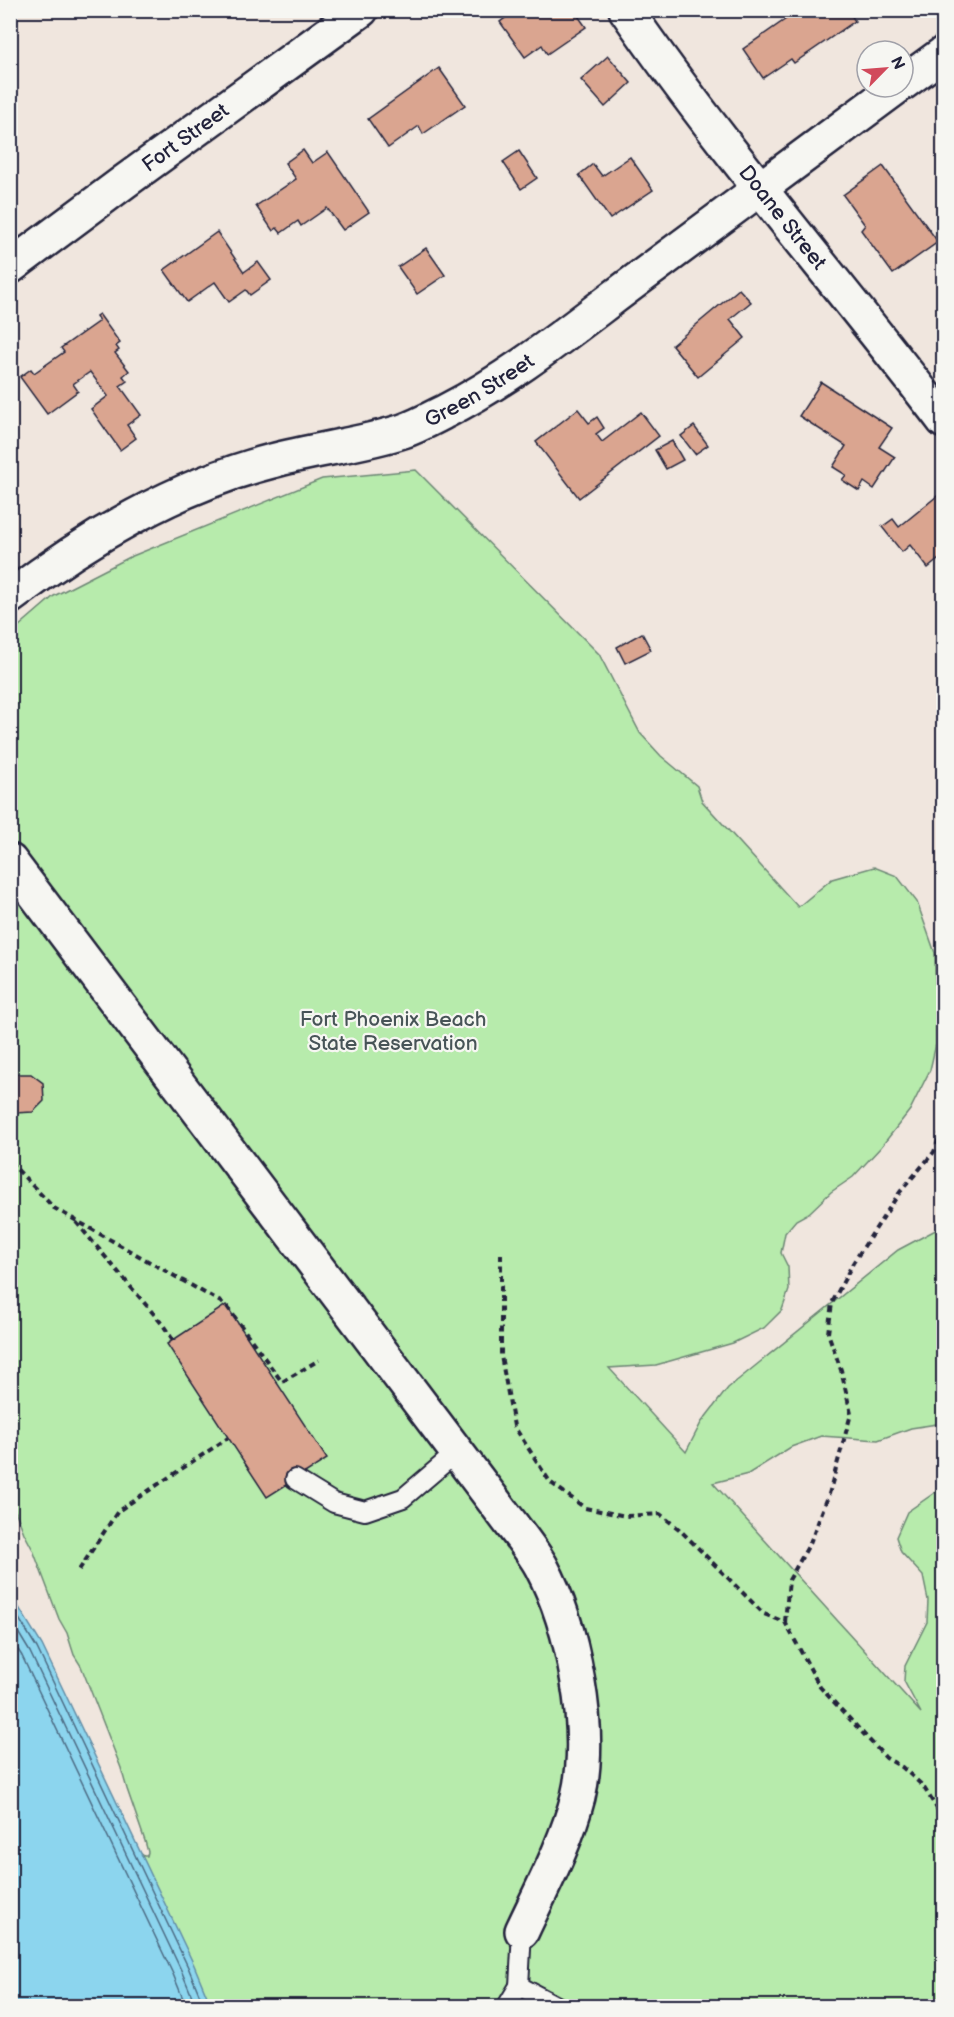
<svg xmlns="http://www.w3.org/2000/svg" width="954" height="2017" viewBox="0 0 954 2017" font-family="'Balsamiq Sans',sans-serif">
	<rect width="100%" height="100%" fill="#f0e6de"/>
	<filter id="ink" filterUnits="userSpaceOnUse"><feTurbulence type="fractalNoise" baseFrequency=".0167" numOctaves="2"/><feDisplacementMap in="SourceGraphic" scale="12" xChannelSelector="R" yChannelSelector="G"/><feConvolveMatrix kernelMatrix="1 2 1 2 8 2 1 2 1" color-interpolation-filters="sRGB"/></filter>
	<g filter="url(#ink)">
		<polygon fill="#b7ebac" stroke="#6c8674" stroke-width="1.5" points="416,470 599,654 640,733 661,756 697,786 702,801 798,907 832,879 874,867 897,876 917,902 935,953 936,1044 930,1070 910,1110 881,1147 853,1177 831,1192 809,1213 796,1220 785,1233 781,1253 788,1267 789,1290 782,1310 764,1328 733,1343 656,1365 609,1368 686,1452 701,1423 728,1388 898,1250 943,1226 943,1423 911,1428 878,1440 821,1436 791,1447 748,1474 713,1483 921,1713 904,1681 905,1666 927,1622 928,1600 923,1576 901,1552 896,1537 907,1512 943,1487 943,2006 148,2006 139,1852 144,1856 147,1856 148,1852 145,1841 127,1789 121,1768 81,1666 74,1655 67,1633 59,1619 33,1550 24,1533 11,1500 11,633 54,596 130,557 322,479"/>
		<polygon fill="#8cd5ee" stroke="#628da6" stroke-width="1.5" points="10,1593 42,1645 194,1965 211,2006 11,2006"/>
		<g fill="none" stroke-linecap="round" stroke-linejoin="round">
			<g stroke="#4c6a83" stroke-width="1.5">
				<polyline points="10,1604 37,1648 188,1967 204,2006"/>
				<polyline points="10,1619 30,1652 181,1970 196,2006"/>
				<polyline points="10,1637 22,1656 173,1974 186,2006"/>
			</g>
		</g>
		<g fill="#daa590" stroke="#22223b" stroke-width="1.5">
			<polygon points="516,10 574,10 586,27 547,54 542,45 525,57 500,22"/>
			<polygon points="799,10 848,10 855,21 794,63 791,59 763,78 743,49"/>
			<polygon points="608,56 631,83 605,107 581,80"/>
			<polygon points="439,68 465,105 423,134 419,126 388,148 368,119"/>
			<polygon points="303,150 312,163 328,152 369,212 343,230 327,208 301,226 298,221 281,233 277,228 273,231 256,206 296,179 285,163"/>
			<polygon points="519,151 537,178 521,189 503,162"/>
			<polygon points="630,157 653,190 610,219 579,175 593,164 602,176"/>
			<polygon points="883,166 938,242 893,274 861,230 865,225 843,195"/>
			<polygon points="217,232 244,272 258,262 271,280 250,295 246,290 229,302 215,282 187,302 164,270"/>
			<polygon points="426,248 445,275 417,294 398,267"/>
			<polygon points="739,289 751,302 730,319 745,338 698,377 672,345"/>
			<polygon points="99,314 120,343 116,346 119,350 115,353 129,371 123,376 127,381 120,386 141,415 127,425 136,438 120,450 91,409 108,396 90,372 73,384 78,391 47,414 20,377 31,369 34,373 64,352 61,348 99,321 96,316"/>
			<polygon points="821,382 892,428 879,447 895,457 874,489 864,482 859,491 842,480 846,475 833,467 846,446 799,416"/>
			<polygon points="578,409 589,423 597,417 604,428 596,434 602,442 641,412 659,436 579,498 536,442"/>
			<polygon points="694,426 708,445 695,454 681,436"/>
			<polygon points="672,441 683,460 666,469 655,450"/>
			<polygon points="942,492 944,495 944,555 928,568 910,545 902,552 882,527 893,519 899,527"/>
			<polygon points="642,633 651,650 625,663 617,647"/>
			<polygon points="10,1074 31,1074 43,1083 44,1101 33,1112 14,1113 10,1111"/>
			<polygon points="226,1305 327,1459 267,1497 167,1344"/>
		</g>
		<g fill="none" stroke-linecap="round" stroke-linejoin="round">
			<defs>
				<g id="lane">
					<polyline points="295,1479 334,1503 365,1511 403,1498 457,1452"/>
					<polyline points="522,1931 519,1986 557,2006"/>
					<polyline points="507,2006 519,1986"/>
				</g>
				<g id="street">
					<path id="s1" d="M626,10C725,153 839,283 944,421"/>
					<path id="s2" d="M10,267L124,182L361,10"/>
					<path d="M10,861L512,1525C522,1538 533,1552 541,1566C573,1626 594,1731 578,1797C566,1844 542,1888 522,1931"/>
				</g>
				<g id="secondary">
					<polyline points="903,83 944,53"/>
					<path id="s3" d="M10,597C86,539 178,485 272,461C315,449 360,445 403,431C418,426 432,418 446,411C515,376 576,325 638,279C725,215 811,151 897,87"/>
				</g>
			</defs>
			<use href="#lane" stroke="#22223b" stroke-width="22"/>
			<use href="#street" stroke="#22223b" stroke-width="38"/>
			<use href="#secondary" stroke="#22223b" stroke-width="38"/>
			<g stroke="#22223b" stroke-width="4" stroke-dasharray="6 4.5" stroke-linecap="butt">
				<polyline points="10,1162 54,1208 226,1305 282,1382 319,1360"/>
				<polyline points="76,1222 163,1325 173,1340"/>
				<polyline points="501,1254 501,1356 514,1426 550,1482 585,1508 626,1516 660,1514 679,1529 764,1614 785,1622 820,1687 886,1758 902,1767 923,1786 944,1820"/>
				<polyline points="79,1570 118,1511 228,1438"/>
				<polyline points="785,1622 789,1580 810,1543 829,1494 851,1414 841,1370 828,1333 832,1303 853,1263 900,1192 934,1152 944,1124"/>
			</g>
			<use href="#lane" stroke="#f6f6f2" stroke-width="18"/>
			<use href="#street" stroke="#f6f6f2" stroke-width="33"/>
			<use href="#secondary" stroke="#f6f6f2" stroke-width="33"/>
		</g>
	</g>
	<g text-anchor="middle" stroke-width="4.5" stroke-linejoin="round" paint-order="stroke">
		<g font-size="21" fill="#22223b" stroke="#f6f6f2">
			<text dy="7" stroke="none"><textPath href="#s2" startOffset="218">Fort Street</textPath></text>
			<text dy="7" stroke="none"><textPath href="#s1" startOffset="260">Doane Street</textPath></text>
			<text dy="7" stroke="none"><textPath href="#s3" startOffset="518">Green Street</textPath></text>
		</g>
		<g font-size="21" fill="#475457" stroke="#f6f6f2">
			<text x="393" y="1026">Fort Phoenix Beach<tspan x="393" dy="24">State Reservation</tspan></text>
		</g>
	</g>
	<rect width="954" height="2017" fill="none" stroke="#f6f6f2" stroke-width="36"/>
	<rect x="18" y="18" width="918" height="1981" fill="none" stroke="#22223b" stroke-width="2" filter="url(#ink)"/>
	<g transform="translate(885 69) rotate(65)"><circle r="28" fill="#f6f6f2" stroke="#a1a1a9" stroke-width="1.5"/>
	<path d="M0-4.5L10 22L0 15L-10 22Z" fill="#d1495b"/>
	<text y="-9" font-size="16" font-weight="bold" text-anchor="middle" fill="#22223b">N</text>
	</g>
</svg>
